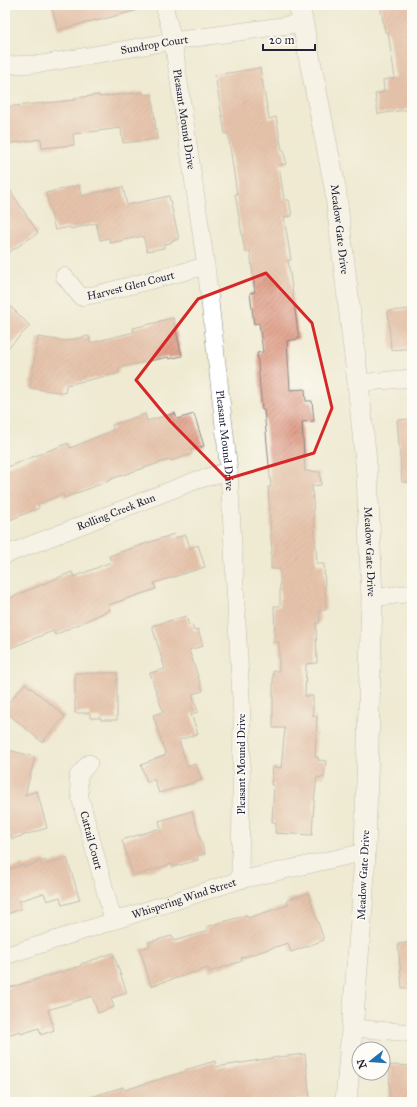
<svg xmlns="http://www.w3.org/2000/svg" width="417" height="1107" viewBox="0 0 417 1107" font-family="'IM FELL Great Primer',serif">
	<defs>
		<pattern id="building-hatch" width="6" height="6" patternUnits="userSpaceOnUse"><rect width="6" height="6" fill="#db937a"/><path d="M-1 1l2-2M0 6l6-6M5 7l2-2" fill="none" stroke="#b17865"/></pattern>
	</defs>
	<rect width="100%" height="100%" fill="#fdfcf7"/>
	<filter id="ink" filterUnits="userSpaceOnUse"><feTurbulence type="fractalNoise" baseFrequency=".025" numOctaves="2"/><feDisplacementMap in="SourceGraphic" scale="8" xChannelSelector="R" yChannelSelector="G"/><feConvolveMatrix kernelMatrix="1 2 1 2 8 2 1 2 1" color-interpolation-filters="sRGB"/></filter>
	<filter id="wash" filterUnits="userSpaceOnUse"><feTurbulence type="fractalNoise" baseFrequency=".012" numOctaves="4" result="noise"/><feDisplacementMap in="SourceGraphic" scale="16" xChannelSelector="R" yChannelSelector="G"/><feGaussianBlur stdDeviation="0.9" result="paint"/><feColorMatrix in="noise" values="0 0 0 0 0 0 0 0 0 0 0 0 0 0 0 0 0 1.4 0 .05"/><feComposite in="paint" operator="in"/></filter>
	<g filter="url(#wash)">
		<rect width="100%" height="100%" fill="#efead1"/>
		<g id="blocks">
			<g fill="url(#building-hatch)">
				<polygon points="51,5 138,5 138,10 96,21 96,20 58,30"/>
				<polygon points="380,5 412,5 412,109 378,114 375,94 384,92 383,80 395,78 388,32 385,32"/>
				<polygon points="260,68 269,119 276,117 282,150 284,150 286,164 279,165 284,200 289,200 292,216 284,217 291,260 288,260 299,339 287,341 290,390 305,389 306,401 312,401 314,421 302,422 305,471 320,472 321,485 312,486 317,564 324,564 326,610 319,611 320,623 316,623 317,663 306,664 305,696 313,696 313,716 317,716 315,757 318,757 318,760 326,761 324,778 317,777 314,802 312,835 275,833 276,822 272,822 274,785 271,785 273,767 281,768 285,728 273,728 273,671 279,671 279,642 275,643 274,606 280,606 280,569 271,569 271,552 272,552 268,487 271,487 264,410 262,410 257,353 263,352 259,323 254,324 250,293 255,292 250,251 245,252 235,194 237,194 228,133 225,134 215,75"/>
				<polygon points="143,92 144,95 152,94 157,139 123,143 121,128 73,134 74,145 42,148 41,139 5,144 5,107 75,100 75,98 99,95 99,97"/>
				<polygon points="5,182 38,233 5,255"/>
				<polygon points="79,185 81,196 123,187 127,205 169,196 179,239 171,241 171,243 164,244 164,248 147,251 143,236 110,243 109,238 100,240 96,223 71,229 70,227 55,230 46,193"/>
				<polygon points="5,301 30,326 5,351"/>
				<polygon points="412,309 412,348 391,350 388,311"/>
				<polygon points="173,318 182,356 169,359 168,357 118,368 119,373 66,385 65,393 30,388 38,337 65,341 89,336 90,343 134,332 133,328 159,322 159,321"/>
				<polygon points="175,413 177,419 194,414 204,446 191,450 192,454 171,461 171,459 111,479 111,480 64,498 63,494 38,504 39,508 5,522 5,468 68,443 70,448 114,430 112,425 145,414 147,421"/>
				<polygon points="412,419 412,482 402,482 397,420"/>
				<polygon points="174,534 175,538 186,535 190,548 198,545 205,567 154,583 156,589 108,605 110,610 55,635 53,631 5,650 5,600 72,572 74,577 111,562 109,556"/>
				<polygon points="186,616 189,626 192,625 194,631 198,629 203,646 189,650 203,691 192,694 198,712 191,714 198,734 179,740 187,766 196,764 202,780 159,793 154,779 147,782 141,765 149,762 149,761 166,755 153,715 163,712 150,673 165,669 152,626"/>
				<polygon points="75,673 117,673 117,720 101,720 101,718 90,718 90,713 75,713"/>
				<polygon points="25,683 65,716 52,732 51,732 42,742 5,711 5,707"/>
				<polygon points="5,749 35,757 25,795 37,791 47,828 12,839 11,834 7,835 5,826"/>
				<polygon points="192,811 205,854 197,856 198,860 173,867 172,864 133,876 122,840 161,828 159,821"/>
				<polygon points="67,858 80,900 62,905 60,897 47,901 44,893 19,901 21,909 5,915 5,868 8,868 9,869 23,865 24,867 45,860 47,864"/>
				<polygon points="308,893 324,940 291,952 288,943 241,958 242,961 209,972 208,968 151,986 140,949 150,946 149,942 172,936 174,941 208,931 206,927 247,915 248,918 288,905 287,900"/>
				<polygon points="412,942 412,988 402,988 398,944"/>
				<polygon points="113,953 127,993 111,998 114,1007 98,1013 92,996 48,1010 54,1030 41,1035 39,1028 21,1034 20,1031 5,1036 5,989 81,966 81,964"/>
				<polygon points="305,1054 310,1099 283,1102 86,1102 85,1099 123,1087 125,1090 186,1071 185,1070 215,1061 216,1067 279,1057"/>
				<polygon points="390,1065 412,1066 412,1102 389,1102"/>
			</g>
		</g>
	</g>
	<g filter="url(#ink)">
		<use href="#blocks" fill-opacity="0" stroke="#888686" stroke-width="1"/>
		<g fill="none" stroke-linecap="round" stroke-linejoin="round">
			<defs>
				<g id="minor">
					<path id="s1" d="M164,5L173,41L206,266L229,471L242,718L240,880"/>
					<path id="s2" d="M5,65L41,64L173,41L303,23"/>
					<path id="s3" d="M64,276L81,297L98,294L206,266"/>
					<polyline points="358,383 412,378"/>
					<path id="s4" d="M5,555L197,480L229,471"/>
					<polyline points="372,598 412,593"/>
					<path id="s5" d="M89,763L78,776L80,797L113,920"/>
					<path id="s6" d="M5,956L240,880L365,852"/>
					<polyline points="353,1028 412,1033"/>
				</g>
				<g id="tertiary">
					<path id="s7" d="M299,5L335,187L358,383L367,473L372,598L365,852L362,908L346,1102"/>
				</g>
			</defs>
			<use href="#minor" stroke="#888686" stroke-width="18"/>
			<use href="#tertiary" stroke="#888686" stroke-width="22"/>
			<use href="#minor" stroke="#fff" stroke-width="17"/>
			<use href="#tertiary" stroke="#fff" stroke-width="21"/>
		</g>
	</g>
	<path d="M0 0H417V1107H0ZM266,273L312,323L332,408L314,453L227,479L170,421L136,380L198,299Z" fill="#efead1" fill-opacity=".55" fill-rule="evenodd"/>
	<path fill="none" stroke="#d62828" stroke-width="3" stroke-linejoin="round" d="M266,273L312,323L332,408L314,453L227,479L170,421L136,380L198,299Z"/>
	<g text-anchor="middle" stroke-width="3" stroke-linejoin="round" paint-order="stroke">
		<g font-size="11" fill="#22223b" stroke="#fdfcf7">
			<text dy="4" stroke="none"><textPath href="#s2" startOffset="151">Sundrop Court</textPath></text>
			<text dy="4" stroke="none"><textPath href="#s1" startOffset="116">Pleasant Mound Drive</textPath></text>
			<text dy="4" stroke="none"><textPath href="#s7" startOffset="228">Meadow Gate Drive</textPath></text>
			<text dy="4" stroke="none"><textPath href="#s3" startOffset="78">Harvest Glen Court</textPath></text>
			<text dy="4" stroke="none"><textPath href="#s1" startOffset="440">Pleasant Mound Drive</textPath></text>
			<text dy="4" stroke="none"><textPath href="#s4" startOffset="119">Rolling Creek Run</textPath></text>
			<text dy="4" stroke="none"><textPath href="#s7" startOffset="552">Meadow Gate Drive</textPath></text>
			<text transform="translate(241 764) rotate(-90)" y="4">Pleasant Mound Drive</text>
			<text dy="4" stroke="none"><textPath href="#s5" startOffset="83">Cattail Court</textPath></text>
			<text transform="translate(363 875) rotate(-87)" y="4">Meadow Gate Drive</text>
			<text dy="4" stroke="none"><textPath href="#s6" startOffset="188">Whispering Wind Street</textPath></text>
		</g>
	</g>
	<rect width="417" height="1107" fill="none" stroke="#fdfcf7" stroke-width="20"/>
	<g transform="translate(371 1061) rotate(253)"><circle r="19" fill="#fdfcf7" stroke="#a5a5ac"/>
	<path d="M0-3L7 15L0 10L-7 15Z" fill="#1f6fb2"/>
	<text y="-6" font-size="11" font-weight="bold" text-anchor="middle" fill="#22223b">N</text>
	</g>
	<path d="M263 44v6h52v-6" fill="none" stroke="#22223b" stroke-width="2"/>
	<text x="269" y="44" font-size="12" fill="#22223b" stroke="#fdfcf7" stroke-width="3" paint-order="stroke">20 m</text>
</svg>
